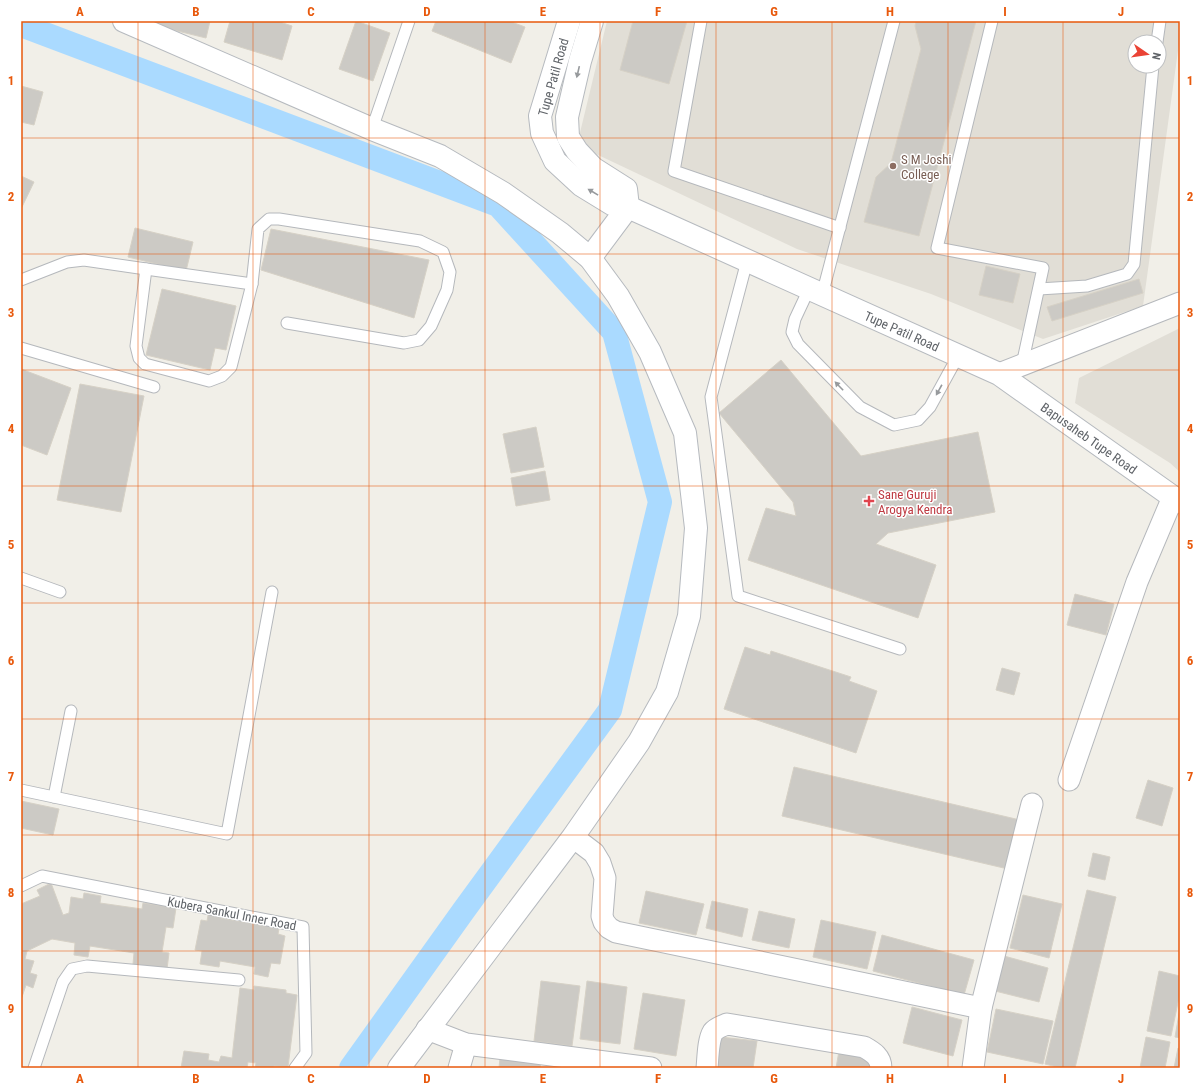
<svg xmlns="http://www.w3.org/2000/svg" width="1201" height="1089" viewBox="0 0 1201 1089" font-family="'Roboto Condensed',sans-serif">
	<rect width="100%" height="100%" fill="#f1efe8"/>
	<g fill="#e1ded6" fill-rule="evenodd">
		<path d="M607,21H1180V36L1143,306L1043,339L931,294L797,249L577,145ZM1135,42H1159V66H1135Z"/>
		<polygon points="1180,328 1180,472 1170,463 1075,403 1079,378"/>
	</g>
	<g fill="none" stroke-linecap="round" stroke-linejoin="round">
		<polyline stroke="#aadaff" stroke-width="24" points="21,25 498,205 614,332 660,502 610,710 464,910 351,1068"/>
	</g>
	<g fill="#cccac5" stroke="#d6d1c6">
		<polygon points="150,21 210,21 206,38 149,24"/>
		<polygon points="230,21 277,21 292,26 282,60 224,42"/>
		<polygon points="356,21 390,33 373,81 339,69"/>
		<polygon points="436,21 509,21 525,27 511,63 432,31"/>
		<polygon points="633,21 687,21 669,84 620,70"/>
		<polygon points="916,21 976,21 919,236 864,222 876,177 891,163 921,49 915,26"/>
		<polygon points="21,86 43,92 34,125 21,122"/>
		<polygon points="21,176 34,182 21,209"/>
		<polygon points="135,228 193,242 186,271 128,257"/>
		<polygon points="271,229 429,260 414,318 261,270"/>
		<polygon points="986,266 1020,274 1013,303 979,295"/>
		<polygon points="1139,279 1143,293 1052,321 1047,307"/>
		<polygon points="162,289 236,306 226,350 215,348 210,370 146,355"/>
		<polygon points="781,360 861,456 978,432 995,512 888,533 876,544 936,565 918,618 748,560 766,508 796,516 793,502 719,413"/>
		<polygon points="21,369 71,388 47,455 21,445"/>
		<polygon points="80,384 144,396 121,512 57,500"/>
		<polygon points="536,427 544,467 511,473 503,434"/>
		<polygon points="545,471 550,500 516,506 511,478"/>
		<polygon points="1075,594 1114,604 1106,635 1067,625"/>
		<polygon points="745,647 770,655 771,651 851,677 849,681 877,691 856,753 724,709"/>
		<polygon points="1002,668 1020,673 1014,695 996,690"/>
		<polygon points="794,767 1020,820 1008,869 782,816"/>
		<polygon points="1148,780 1173,788 1162,826 1136,818"/>
		<polygon points="21,801 59,809 53,835 21,828"/>
		<polygon points="1093,853 1110,857 1105,880 1088,876"/>
		<polygon points="51,883 63,915 69,913 71,897 83,899 84,893 101,896 100,903 142,909 143,903 176,908 173,928 166,927 162,952 169,953 167,969 133,964 134,953 90,946 88,957 74,955 75,943 52,939 27,951 25,959 34,961 30,973 37,975 33,988 26,985 21,1000 21,904 40,896 37,890"/>
		<polygon points="1087,890 1116,897 1075,1068 1061,1068 1045,1064"/>
		<polygon points="646,891 704,904 696,935 639,923"/>
		<polygon points="1023,895 1062,904 1049,958 1010,948"/>
		<polygon points="712,901 748,909 742,937 706,928"/>
		<polygon points="209,910 221,913 221,918 265,926 266,921 280,924 278,934 285,936 280,964 271,963 268,977 254,974 255,967 220,961 219,967 200,964 202,951 195,950 201,920 207,921"/>
		<polygon points="759,911 795,919 789,948 752,940"/>
		<polygon points="821,920 876,932 867,969 813,957"/>
		<polygon points="882,935 974,960 964,995 873,971"/>
		<polygon points="1004,956 1048,968 1039,1002 995,991"/>
		<polygon points="1159,971 1180,976 1180,993 1171,1036 1147,1031"/>
		<polygon points="541,981 580,986 572,1046 534,1041"/>
		<polygon points="587,981 627,987 620,1044 580,1039"/>
		<polygon points="254,986 286,990 286,993 297,995 288,1067 274,1066 273,1068 255,1068 256,1063 248,1062 247,1068 181,1068 184,1051 209,1054 208,1060 219,1062 221,1056 232,1058 240,988 254,990"/>
		<polygon points="643,993 685,1000 676,1056 634,1049"/>
		<polygon points="912,1007 962,1020 953,1056 903,1043"/>
		<polygon points="1180,1008 1180,1038 1175,1037"/>
		<polygon points="996,1009 1053,1021 1043,1064 987,1052"/>
		<polygon points="720,1037 757,1041 753,1068 716,1068"/>
		<polygon points="1146,1037 1170,1042 1165,1068 1140,1068"/>
		<polygon points="1178,1048 1180,1049 1180,1068 1174,1068"/>
		<polygon points="839,1051 871,1056 869,1068 836,1068"/>
		<polygon points="500,1058 541,1063 540,1068 499,1068"/>
	</g>
	<g fill="none" stroke-linecap="round" stroke-linejoin="round">
		<defs>
			<g id="lane">
				<polyline points="701,21 674,171 840,228"/>
				<polyline points="992,21 937,248 1043,268 1022,365"/>
				<polyline points="1157,42 1160,21"/>
				<polyline points="372,129 409,21"/>
				<polyline points="747,261 711,397 738,596 900,649"/>
				<polyline points="146,269 252,284"/>
				<polyline points="21,280 67,262 84,260 146,269 136,346 139,358 145,364 209,381 222,376 231,367 252,284 258,229 269,219 279,219 420,241 443,252 450,272 447,290 431,326 419,340 404,343 287,323"/>
				<polyline points="809,289 795,319 792,332 798,344 860,407 894,425 918,420 930,407 958,356"/>
				<polyline points="1039,289 1087,286 1127,274 1134,264 1153,66"/>
				<polyline points="822,295 894,21"/>
				<polyline points="21,348 154,387"/>
				<polyline points="21,578 60,592"/>
				<polyline points="21,790 227,834 272,592"/>
				<polyline points="54,797 71,711"/>
				<polyline points="21,886 42,876 303,927 306,1053 295,1068"/>
				<polyline points="34,1068 63,982 72,969 87,966 239,980"/>
			</g>
			<g id="street">
				<polyline points="999,374 1180,303"/>
				<polyline points="1069,780 1137,582 1173,497"/>
				<polyline points="573,837 594,853 600,863 605,878 602,916 604,922 609,928 616,932 981,1008"/>
				<polyline points="427,1029 466,1044 651,1068"/>
				<polyline points="459,1068 466,1044"/>
				<path d="M707,1068C708,1059 708,1040 713,1032C716,1028 722,1026 727,1024L864,1047C873,1052 881,1057 881,1068"/>
				<polyline points="973,1068 981,1008 1032,804"/>
			</g>
			<g id="secondary">
				<polyline points="124,21 372,129 440,156 503,193 560,233 590,258 618,296 650,352 685,433 696,528 689,616 667,692 639,742 573,837 399,1068"/>
				<polyline points="569,21 540,116 542,133 555,161 581,185 612,204 628,207 999,374 1180,502"/>
				<polyline points="592,21 580,61 567,117 568,137 577,151 593,168 626,189 628,207"/>
				<polyline points="590,258 628,207"/>
			</g>
		</defs>
		<use href="#lane" stroke="#b5b8bc" stroke-width="13"/>
		<use href="#street" stroke="#b5b8bc" stroke-width="23"/>
		<use href="#secondary" stroke="#b6babf" stroke-width="24"/>
		<use href="#lane" stroke="#fff" stroke-width="11"/>
		<use href="#street" stroke="#fff" stroke-width="21"/>
		<use href="#secondary" stroke="#fff" stroke-width="22"/>
	</g>
	<defs><path id="oneway-solid" d="M-6-.8H1V-3.2L6.5 0L1 3.2V.8H-6Z"/></defs>
	<g fill="#979a9d">
		<use href="#oneway-solid" transform="translate(578 72) rotate(103)"/>
		<use href="#oneway-solid" transform="translate(593 192) rotate(-149)"/>
		<use href="#oneway-solid" transform="translate(839 386) rotate(-134)"/>
		<use href="#oneway-solid" transform="translate(939 390) rotate(119)"/>
	</g>
	<path fill="none" stroke="#e8590c" stroke-width="1" stroke-opacity="0.55" d="M138,21V1068M253,21V1068M369,21V1068M485,21V1068M600,21V1068M716,21V1068M832,21V1068M948,21V1068M1063,21V1068M21,138H1180M21,254H1180M21,370H1180M21,486H1180M21,603H1180M21,719H1180M21,835H1180M21,951H1180"/>
	<circle fill="#8d6e63" stroke="#fff" stroke-width="1.5" cx="893" cy="166" r="4"/>
	<path fill="#e0444e" stroke="#fff" stroke-width="1.5" d="M867 495h4v4h4v4h-4v4h-4v-4h-4v-4h4z"/>
	<g text-anchor="middle" stroke-width="3" stroke-linejoin="round" paint-order="stroke">
		<g font-size="13" fill="#5f6368" stroke="#fff">
			<text transform="translate(553 77) rotate(-74)" y="5">Tupe Patil Road</text>
			<text transform="translate(902 331) rotate(24)" y="5">Tupe Patil Road</text>
			<text transform="translate(1089 438) rotate(35)" y="5">Bapusaheb Tupe Road</text>
			<text transform="translate(232 913) rotate(11)" y="5">Kubera Sankul Inner Road</text>
		</g>
		<g font-size="13" fill="#785e54" stroke="#fff" text-anchor="start">
			<text x="901" y="164">S M Joshi<tspan x="901" dy="15">College</tspan></text>
		</g>
		<g font-size="13" fill="#be3a42" stroke="#fff" text-anchor="start">
			<text x="878" y="499">Sane Guruji<tspan x="878" dy="15">Arogya Kendra</tspan></text>
		</g>
	</g>
	<rect width="1201" height="1089" fill="none" stroke="#ffffff" stroke-width="44"/>
	<g transform="translate(1147 54) rotate(103)"><circle r="19" fill="#ffffff" stroke="#bfc1c3"/>
	<path d="M0-3L7 15L0 10L-7 15Z" fill="#ea4335"/>
	<text y="-6" font-size="11" font-weight="bold" text-anchor="middle" fill="#5f6368">N</text>
	</g>
	<rect x="22" y="22" width="1157" height="1045" fill="none" stroke="#e8590c" stroke-width="1.5"/>
	<g font-size="13" text-anchor="middle" font-weight="bold" fill="#e8590c">
		<text x="80" y="16">A</text>
		<text x="196" y="16">B</text>
		<text x="311" y="16">C</text>
		<text x="427" y="16">D</text>
		<text x="543" y="16">E</text>
		<text x="658" y="16">F</text>
		<text x="774" y="16">G</text>
		<text x="890" y="16">H</text>
		<text x="1005" y="16">I</text>
		<text x="1121" y="16">J</text>
		<text x="11" y="85">1</text>
		<text x="1190" y="85">1</text>
		<text x="11" y="201">2</text>
		<text x="1190" y="201">2</text>
		<text x="11" y="317">3</text>
		<text x="1190" y="317">3</text>
		<text x="11" y="433">4</text>
		<text x="1190" y="433">4</text>
		<text x="11" y="549">5</text>
		<text x="1190" y="549">5</text>
		<text x="11" y="665">6</text>
		<text x="1190" y="665">6</text>
		<text x="11" y="781">7</text>
		<text x="1190" y="781">7</text>
		<text x="11" y="897">8</text>
		<text x="1190" y="897">8</text>
		<text x="11" y="1013">9</text>
		<text x="1190" y="1013">9</text>
		<text x="80" y="1083">A</text>
		<text x="196" y="1083">B</text>
		<text x="311" y="1083">C</text>
		<text x="427" y="1083">D</text>
		<text x="543" y="1083">E</text>
		<text x="658" y="1083">F</text>
		<text x="774" y="1083">G</text>
		<text x="890" y="1083">H</text>
		<text x="1005" y="1083">I</text>
		<text x="1121" y="1083">J</text>
	</g>
</svg>
